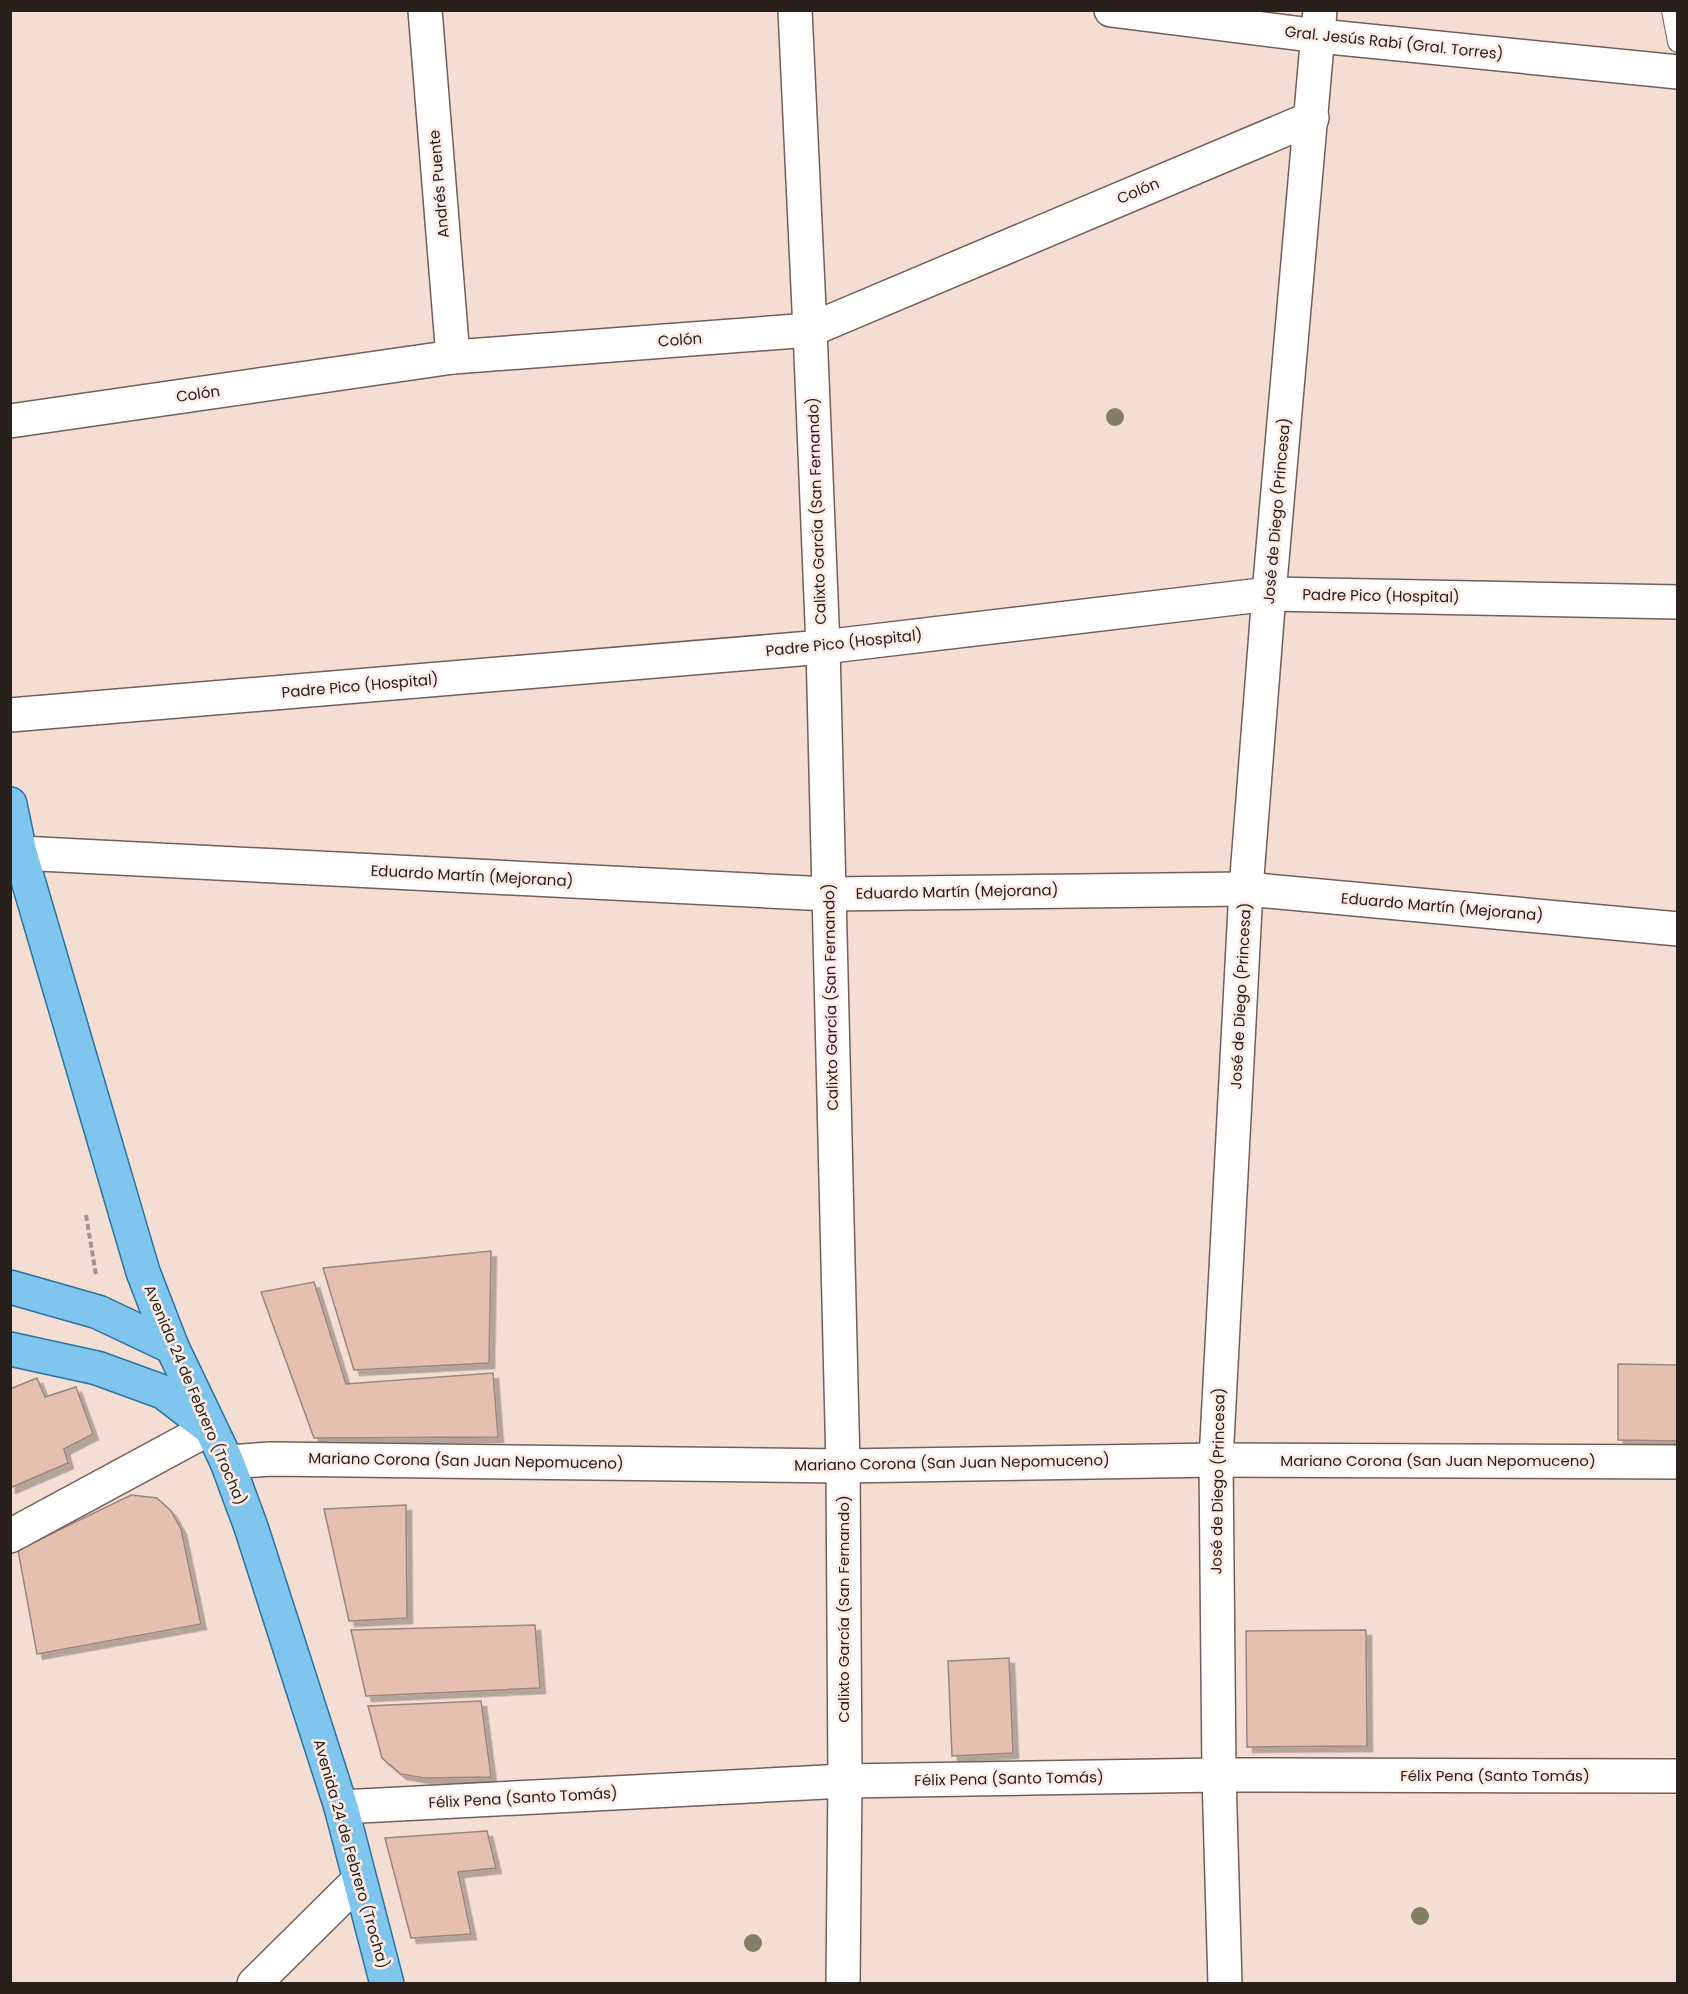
<svg xmlns="http://www.w3.org/2000/svg" width="1688" height="1994" viewBox="0 0 1688 1994" font-family="Poppins,sans-serif">
	<defs>
		<filter id="shadow"><feDropShadow dx="5.5" dy="5.5" stdDeviation="0" flood-color="#0004"/></filter>
	</defs>
	<rect width="100%" height="100%" fill="#f4ded4"/>
	<g fill="#e5c0b0" stroke="#9a867e" stroke-width="1.5" filter="url(#shadow)">
		<polygon points="491,1251 489,1363 354,1370 323,1268"/>
		<polygon points="314,1282 346,1384 493,1373 498,1437 314,1438 261,1292"/>
		<polygon points="1618,1364 1678,1365 1678,1441 1618,1440"/>
		<polygon points="37,1378 45,1397 76,1387 93,1434 64,1449 68,1463 10,1488 10,1389"/>
		<polygon points="131,1495 157,1498 171,1511 181,1529 201,1624 37,1654 18,1550"/>
		<polygon points="406,1505 407,1618 349,1621 324,1509"/>
		<polygon points="535,1625 540,1688 366,1696 351,1630"/>
		<polygon points="1366,1630 1367,1746 1247,1747 1246,1631"/>
		<polygon points="1009,1658 1013,1753 952,1756 948,1661"/>
		<polygon points="481,1701 491,1777 425,1778 401,1774 382,1758 368,1706"/>
		<polygon points="487,1831 496,1868 458,1872 471,1934 411,1938 385,1838"/>
	</g>
	<g fill="none" stroke-linecap="round" stroke-linejoin="round">
		<defs>
			<polyline id="service" points="1672,10 1678,42"/>
			<g id="minor">
				<polyline points="425,10 453,357"/>
				<polyline points="795,10 810,330 823,647 843,1466 845,1781 843,1984"/>
				<polyline points="1111,10 1319,36 1678,72"/>
				<polyline points="10,421 453,357 810,330 1312,118"/>
				<polyline points="10,715 823,647 1269,594 1678,602"/>
				<polyline points="20,853 828,894 1246,889 1678,929"/>
				<polyline points="10,1536 210,1428"/>
				<polyline points="254,1984 359,1880"/>
				<polyline points="1225,1984 1219,1775 1216,1460 1246,889 1269,594 1320,10"/>
			</g>
			<g id="tertiary">
				<polyline points="227,1462 271,1459 843,1466 1216,1460 1678,1462"/>
				<polyline points="341,1807 845,1781 1219,1775 1678,1776"/>
			</g>
			<g id="primary">
				<polyline points="10,804 20,853 143,1272 172,1347 227,1462 251,1527 341,1807 387,1984"/>
				<polyline points="10,1287 98,1312 172,1347"/>
				<polyline points="10,1349 97,1368 163,1392 206,1425"/>
			</g>
		</defs>
		<use href="#service" stroke="#725f57" stroke-width="22"/>
		<use href="#minor" stroke="#725f57" stroke-width="36"/>
		<use href="#tertiary" stroke="#725f57" stroke-width="36"/>
		<use href="#primary" stroke="#2a739c" stroke-width="36"/>
		<polyline stroke="#a5948d" stroke-width="4" stroke-dasharray="6 3" stroke-linecap="butt" points="86,1215 96,1275"/>
		<use href="#service" stroke="#fff" stroke-width="20"/>
		<use href="#minor" stroke="#fff" stroke-width="33"/>
		<use href="#tertiary" stroke="#fff" stroke-width="33"/>
		<use href="#primary" stroke="#80c5ed" stroke-width="33"/>
	</g>
	<g fill="#837f64">
		<circle cx="1115" cy="417" r="9"/>
		<circle cx="1420" cy="1916" r="9"/>
		<circle cx="753" cy="1943" r="9"/>
	</g>
	<g text-anchor="middle" stroke-width="5" stroke-linejoin="round" paint-order="stroke">
		<g font-size="15" fill="#28201d" stroke="#feece4">
			<text transform="translate(1394 43) rotate(6)" y="5">Gral. Jesús Rabí (Gral. Torres)</text>
			<text transform="translate(439 184) rotate(-95)" y="5">Andrés Puente</text>
			<text transform="translate(1138 191) rotate(-23)" y="5">Colón</text>
			<text transform="translate(680 340) rotate(-4)" y="5">Colón</text>
			<text transform="translate(198 394) rotate(-8)" y="5">Colón</text>
			<text transform="translate(817 511) rotate(-92)" y="5">Calixto García (San Fernando)</text>
			<text transform="translate(1277 511) rotate(-85)" y="5">José de Diego (Princesa)</text>
			<text transform="translate(1381 596) rotate(1)" y="5">Padre Pico (Hospital)</text>
			<text transform="translate(844 643) rotate(-6)" y="5">Padre Pico (Hospital)</text>
			<text transform="translate(360 686) rotate(-5)" y="5">Padre Pico (Hospital)</text>
			<text transform="translate(472 876) rotate(3)" y="5">Eduardo Martín (Mejorana)</text>
			<text transform="translate(957 892) rotate(-1)" y="5">Eduardo Martín (Mejorana)</text>
			<text transform="translate(1442 907) rotate(5)" y="5">Eduardo Martín (Mejorana)</text>
			<text transform="translate(1241 996) rotate(-87)" y="5">José de Diego (Princesa)</text>
			<text transform="translate(831 997) rotate(-91)" y="5">Calixto García (San Fernando)</text>
			<text transform="translate(195 1395) rotate(67)" y="5">Avenida 24 de Febrero (Trocha)</text>
			<text transform="translate(466 1461) rotate(1)" y="5">Mariano Corona (San Juan Nepomuceno)</text>
			<text x="1438" y="1466">Mariano Corona (San Juan Nepomuceno)</text>
			<text transform="translate(952 1463) rotate(-1)" y="5">Mariano Corona (San Juan Nepomuceno)</text>
			<text transform="translate(1218 1481) rotate(-89)" y="5">José de Diego (Princesa)</text>
			<text transform="translate(844 1609) rotate(-90)" y="5">Calixto García (San Fernando)</text>
			<text x="1495" y="1781">Félix Pena (Santo Tomás)</text>
			<text transform="translate(1009 1779) rotate(-1)" y="5">Félix Pena (Santo Tomás)</text>
			<text transform="translate(523 1798) rotate(-3)" y="5">Félix Pena (Santo Tomás)</text>
			<text transform="translate(351 1854) rotate(74)" y="5">Avenida 24 de Febrero (Trocha)</text>
		</g>
	</g>
	<rect width="1688" height="1994" fill="none" stroke="#28201d" stroke-width="24"/>
</svg>
